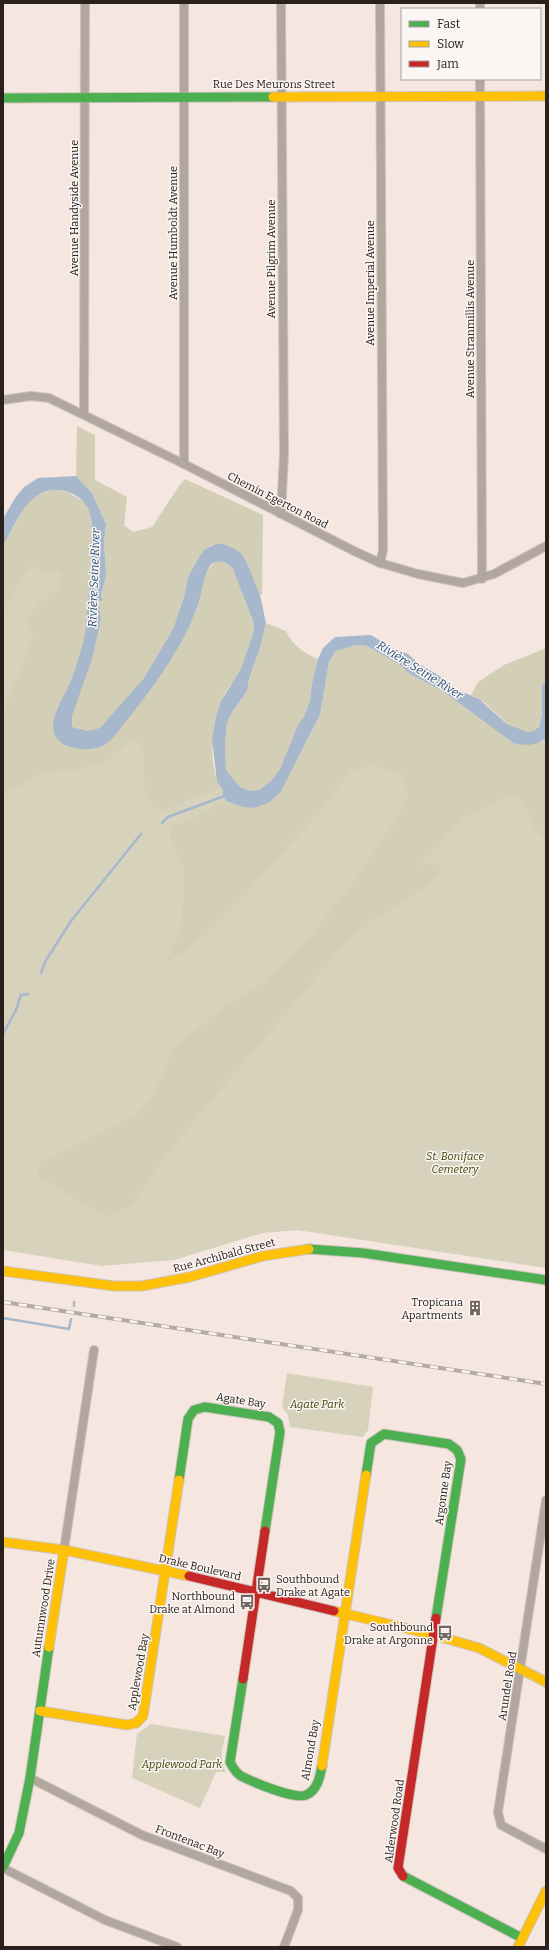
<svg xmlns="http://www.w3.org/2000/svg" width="549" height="1950" viewBox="0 0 549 1950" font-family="Bitter,serif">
	<rect width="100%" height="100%" fill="#f5e6e0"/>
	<g fill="#d6d2bc">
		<polygon points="27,503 88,598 84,642 150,692 222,788 223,796 226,801 299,756 542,742 546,738 546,1268 297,1230 263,1233 174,1260 102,1266 3,1250 3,546"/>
		<polygon points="287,1373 373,1387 368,1430 363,1437 290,1427 288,1415 282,1407"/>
		<path d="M151,1724L225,1736C222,1749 219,1760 226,1772H216L200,1808L132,1778L137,1734Z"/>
	</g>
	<g fill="#d3cfb6">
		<polygon points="77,426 95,435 95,480 127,497 124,525 133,532 152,527 179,486 185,479 263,515 262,594 260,595 246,562 241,553 224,544 212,545 205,549 199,557 188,577 184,597 173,629 144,678 100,728 87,731 72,727 72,716 92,659 99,629 101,619 98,602 103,600 101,596 106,575 104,542 106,524 92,493 76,476"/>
		<path d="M54,489L70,493L86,504L90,512L93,532L90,589L84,642L70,683L57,708L55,736H114C139,705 163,675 181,641C187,629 194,617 198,605C202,592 203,574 212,565C219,558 228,562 233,569C238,582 256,621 254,633C251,644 246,660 241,670C235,681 225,690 221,702C212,724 207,768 222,788L158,812L145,792L143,748L133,739L102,763L76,771L59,770L42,774L3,795V711L21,670L33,633L26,620L39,603L59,587L62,574L60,571L46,574L32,566L21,579L3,615V546L27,503L37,495Z"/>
		<path d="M266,623L286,631C293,646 303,652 318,659L312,683L310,701L304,716L298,725L280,769L271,781L259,790L250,791L240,787L226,770L225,745L227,723L232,712L247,691L249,679L260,648Z"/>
		<polygon points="356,645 367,646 400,665 410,674 444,692 513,743 542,742 546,738 546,842 533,826 525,803 510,794 465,817 419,865 436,862 443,871 422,889 354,933 180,1138 130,1206 111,1217 73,1198 37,1175 41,1163 134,1116 152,1097 165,1070 172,1049 227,1005 260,985 307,941 350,886 399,816 408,796 401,775 374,765 350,772 316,816 228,913 190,947 165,965 181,929 183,901 184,868 170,836 171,827 226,801 231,804 270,802 281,791 320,715 329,662 336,651"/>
		<polygon points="546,648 546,680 542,685 542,714 538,729 531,733 510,726 485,703 471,695 478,682 504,665"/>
	</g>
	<path fill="#a8b8cc" d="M76,476L92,493L106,524L104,542L106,575L101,596L103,600L98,602L101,619L99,629L92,659L72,716V727L87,731L100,728L144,678L173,629L184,597L188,577L199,557L205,549L216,544H224L233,548L241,553L246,561L260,595L266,623L260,648L249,679L247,691L232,712L227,723L225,745L226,770L240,787L250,791L259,790L271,781L280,769L298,725L304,716L310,701L312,683L318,659L323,648L335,637L371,635L394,649L408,654L419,664L443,678L456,689L479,699L507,724L528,732L534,731L539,727L542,714V685L546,680V738C537,746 524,746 513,743L444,692L410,674L400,665L367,646L356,645L336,651L329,662L320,715L281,791L270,802L254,808L243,807L226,801L223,796L222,788L217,782L212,739L216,717L221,701L241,669L254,631L253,621L233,569C229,563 221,559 213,563C204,569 202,595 198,605C183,647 155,685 128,719C121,727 114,739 104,745C93,752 67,750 58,740C44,726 64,697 70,683C75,671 79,656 83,643C86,633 86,621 87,611C88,598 91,585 91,572C92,562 91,553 91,543C92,533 93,521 89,511C87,503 76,494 68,492C30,481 18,520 3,546V519L15,498L24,487L38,478Z"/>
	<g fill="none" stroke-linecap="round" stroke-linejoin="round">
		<g stroke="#a8b8cc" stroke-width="2.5">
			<polyline points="162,823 168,817 227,795"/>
			<polyline points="41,973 45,962 71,921 141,834"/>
			<polyline points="3,1034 16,1010 21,995 28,994"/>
			<polyline points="74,1306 74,1302"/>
			<polyline points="3,1318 69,1329 71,1319"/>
		</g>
		<defs>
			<g id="street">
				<polyline points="184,3 184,464"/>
				<polyline points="281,3 284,454 281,514"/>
				<polyline points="380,3 383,550 380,563"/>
				<polyline points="480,3 480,9"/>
				<polyline points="480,79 482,579"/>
				<polyline points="3,400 31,396 49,398 184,464 354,551 380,563 418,574 463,583 494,574 546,546"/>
				<polyline points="84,413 85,3"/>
				<polyline points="546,1500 498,1812 501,1825 546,1849"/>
				<polyline points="64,1550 94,1350"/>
				<polyline points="30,1778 142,1835 291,1891 298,1898 298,1910 284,1947"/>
				<polyline points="3,1868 105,1920 177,1947"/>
			</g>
			<g id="fast">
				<polyline points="3,98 273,97"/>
				<polyline points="309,1249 363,1253 546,1280"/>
				<polyline points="366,1475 371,1443 384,1434 449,1444 457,1450 461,1459 436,1618"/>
				<polyline points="179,1480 188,1419 194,1410 205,1407 269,1417 278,1423 280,1432 265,1531"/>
				<path d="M243,1679L230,1762C233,1768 236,1773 241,1776C253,1782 295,1800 306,1795C317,1791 320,1777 322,1766"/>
				<polyline points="3,1867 19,1833 30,1778 49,1647"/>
				<polyline points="403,1876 522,1938"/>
			</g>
			<g id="slow">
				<polyline points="273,97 546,96"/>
				<polyline points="3,1271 114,1286 142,1286 190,1277 263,1256 309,1249"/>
				<polyline points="3,1542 64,1550 189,1576"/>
				<polyline points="334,1611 434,1635 479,1648 546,1682"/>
				<polyline points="49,1647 64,1550"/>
				<polyline points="40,1711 127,1725 136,1723 143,1716 179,1480"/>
				<polyline points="322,1766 366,1475"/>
				<polyline points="518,1947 546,1891"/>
			</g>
			<g id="jam">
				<polyline points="189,1576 334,1611"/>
				<polyline points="243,1679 265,1531"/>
				<polyline points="403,1876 398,1868 436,1618"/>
			</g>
		</defs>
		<use href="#street" stroke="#cfc3be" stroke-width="10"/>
		<use href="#fast" stroke="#cfc3be" stroke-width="11"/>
		<use href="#slow" stroke="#cfc3be" stroke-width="11"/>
		<use href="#jam" stroke="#cfc3be" stroke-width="11"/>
		<use href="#street" stroke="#b2a79e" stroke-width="8"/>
		<use href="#fast" stroke="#4caf50" stroke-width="9"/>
		<use href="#slow" stroke="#ffc107" stroke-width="9"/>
		<use href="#jam" stroke="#c62828" stroke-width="9"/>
		<defs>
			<polyline id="rail" points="3,1302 546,1384"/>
		</defs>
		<use href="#rail" stroke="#b5aaa4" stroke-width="4"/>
		<use href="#rail" stroke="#fbf5f3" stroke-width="2.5" stroke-dasharray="8" stroke-linecap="butt"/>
	</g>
	<defs>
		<symbol id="building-bare" viewBox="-9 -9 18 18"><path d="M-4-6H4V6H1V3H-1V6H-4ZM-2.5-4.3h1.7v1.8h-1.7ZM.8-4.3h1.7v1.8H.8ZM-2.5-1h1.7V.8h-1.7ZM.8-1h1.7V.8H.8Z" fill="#716561" stroke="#fbf5f3" stroke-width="2.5" paint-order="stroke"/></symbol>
		<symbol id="bus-bare" viewBox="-9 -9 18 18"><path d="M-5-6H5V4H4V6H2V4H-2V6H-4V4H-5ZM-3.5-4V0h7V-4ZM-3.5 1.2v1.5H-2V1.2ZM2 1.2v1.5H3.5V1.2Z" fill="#716561" stroke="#fbf5f3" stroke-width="2.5" paint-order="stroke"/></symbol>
	</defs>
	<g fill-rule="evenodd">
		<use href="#building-bare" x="464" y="1297" width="22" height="22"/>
		<use href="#bus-bare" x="253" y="1574" width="22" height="22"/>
		<use href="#bus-bare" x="236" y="1591" width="22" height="22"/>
		<use href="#bus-bare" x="434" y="1622" width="22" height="22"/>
	</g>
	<g text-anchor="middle" stroke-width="3" stroke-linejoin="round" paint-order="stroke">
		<g font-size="11" fill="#2a201c" stroke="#fbf5f3">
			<text x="274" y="88">Rue Des Meurons Street</text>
			<text transform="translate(74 208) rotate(-90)" y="4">Avenue Handyside Avenue</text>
			<text transform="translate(173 233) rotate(-90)" y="4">Avenue Humboldt Avenue</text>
			<text transform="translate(271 259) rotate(-90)" y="4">Avenue Pilgrim Avenue</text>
			<text transform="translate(370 283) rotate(-90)" y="4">Avenue Imperial Avenue</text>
			<text transform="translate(470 329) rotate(-90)" y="4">Avenue Stranmillis Avenue</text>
			<text transform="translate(278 500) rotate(27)" y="4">Chemin Egerton Road</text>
			<text transform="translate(224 1255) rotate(-15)" y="4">Rue Archibald Street</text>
			<text transform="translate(241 1400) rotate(9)" y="4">Agate Bay</text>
			<text transform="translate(443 1493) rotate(-82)" y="4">Argonne Bay</text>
			<text transform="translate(200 1567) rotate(13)" y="4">Drake Boulevard</text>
			<text transform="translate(43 1608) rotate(-81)" y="4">Autumnwood Drive</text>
			<text transform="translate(138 1672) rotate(-80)" y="4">Applewood Bay</text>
			<text transform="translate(507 1686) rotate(-81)" y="4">Arundel Road</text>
			<text transform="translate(310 1750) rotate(-80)" y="4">Almond Bay</text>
			<text transform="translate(394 1821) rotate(-82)" y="4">Alderwood Road</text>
			<text transform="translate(190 1841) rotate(21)" y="4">Frontenac Bay</text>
		</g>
		<g font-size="11" font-style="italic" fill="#414500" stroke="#fbf5f3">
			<text x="455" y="1160">St. Boniface<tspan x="455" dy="13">Cemetery</tspan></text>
			<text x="317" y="1408">Agate Park</text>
			<text x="182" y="1768">Applewood Park</text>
		</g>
		<g font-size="11" fill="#2a201c" stroke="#fbf5f3" text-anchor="end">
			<text x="463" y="1306">Tropicana<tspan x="463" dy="13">Apartments</tspan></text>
			<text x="276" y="1583" text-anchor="start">Southbound<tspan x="276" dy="13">Drake at Agate</tspan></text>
			<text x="235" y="1600">Northbound<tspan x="235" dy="13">Drake at Almond</tspan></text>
			<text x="433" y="1631">Southbound<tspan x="433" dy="13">Drake at Argonne</tspan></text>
		</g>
		<g font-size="12" font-style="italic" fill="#224f78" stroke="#fbf5f3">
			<text transform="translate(94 578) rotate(-88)" y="4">Rivière Seine River</text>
			<text transform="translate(420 670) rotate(32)" y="4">Rivière Seine River</text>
		</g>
	</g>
	<rect width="549" height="1950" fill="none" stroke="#2a201c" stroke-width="8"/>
	<rect x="401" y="8" width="140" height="72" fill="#fbf5f3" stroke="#a7a09d"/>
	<rect x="409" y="21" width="20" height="6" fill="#4caf50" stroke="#a7a09d"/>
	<text x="437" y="28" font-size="12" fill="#2a201c">Fast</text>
	<rect x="409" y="41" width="20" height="6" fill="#ffc107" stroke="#a7a09d"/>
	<text x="437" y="48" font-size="12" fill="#2a201c">Slow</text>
	<rect x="409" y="61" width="20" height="6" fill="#c62828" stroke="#a7a09d"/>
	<text x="437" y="68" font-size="12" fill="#2a201c">Jam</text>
</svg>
